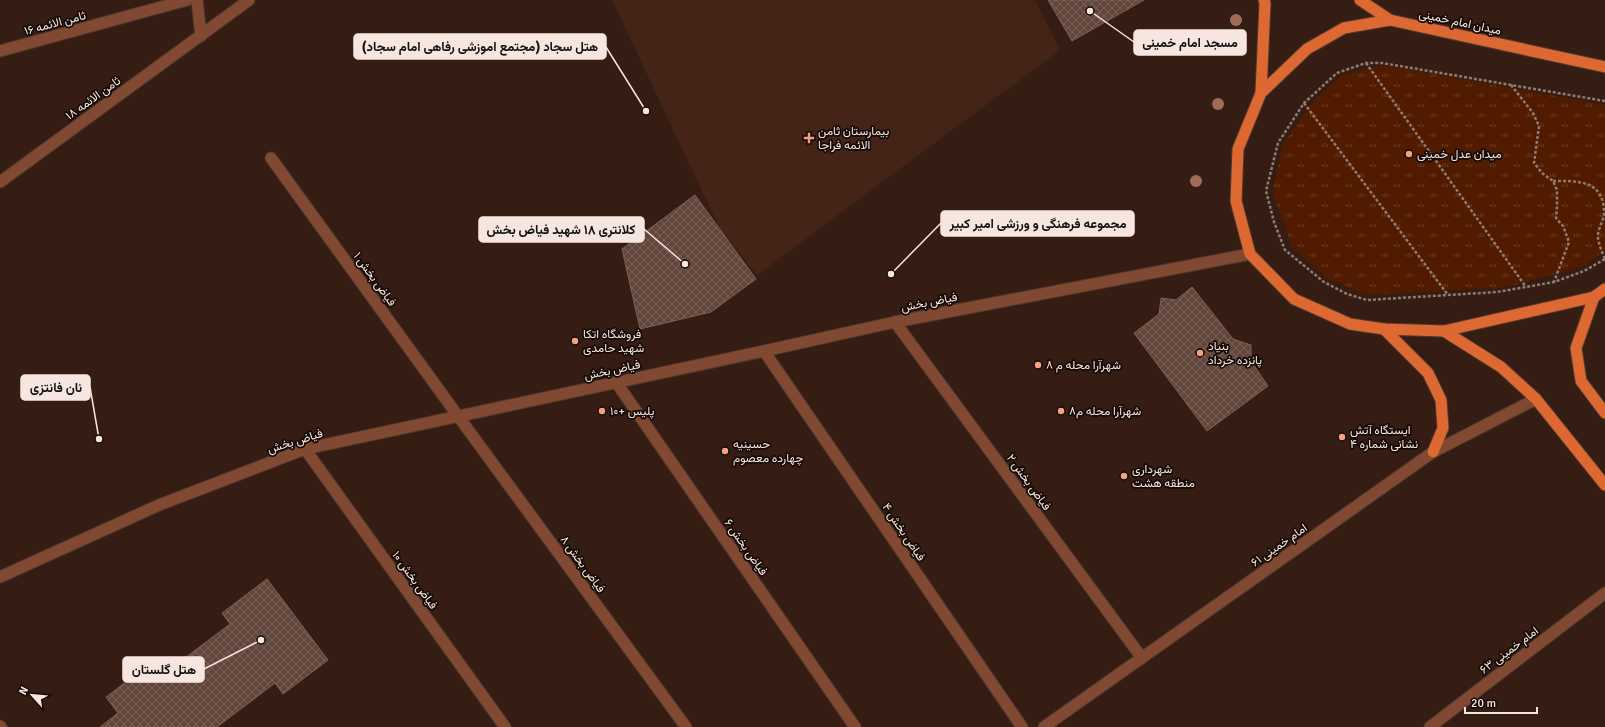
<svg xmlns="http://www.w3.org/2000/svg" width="1605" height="727" viewBox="0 0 1605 727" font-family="Signika,Vazirmatn,sans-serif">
	<defs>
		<pattern id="park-tufts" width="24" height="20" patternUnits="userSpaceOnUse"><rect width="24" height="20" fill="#511b00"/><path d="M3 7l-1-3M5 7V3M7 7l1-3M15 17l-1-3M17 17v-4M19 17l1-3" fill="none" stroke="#6b3c25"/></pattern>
		<pattern id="building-cross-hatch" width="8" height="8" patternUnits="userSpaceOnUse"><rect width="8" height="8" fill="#62463b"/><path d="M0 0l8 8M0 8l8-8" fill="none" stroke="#796157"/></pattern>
	</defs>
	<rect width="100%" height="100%" fill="#351d13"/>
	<polygon fill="#432417" points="612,0 1035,0 1060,50 757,275 719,227"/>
	<polygon fill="url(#park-tufts)" points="1384,65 1605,105 1605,251 1584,266 1506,287 1368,295 1327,278 1292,247 1272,192 1283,144 1316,98 1341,76"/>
	<g fill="url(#building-cross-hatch)" stroke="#7d6054">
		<polygon points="1048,0 1144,0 1072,41"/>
		<polygon points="695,195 756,279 711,312 640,329 622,249"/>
		<polygon points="1192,287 1233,339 1251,345 1251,361 1268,386 1207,431 1134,333 1159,314 1161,298 1176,300"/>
		<polygon points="267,579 328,660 283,694 275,683 217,727 100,727 118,713 106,697 159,657 169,670 230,624 222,613"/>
	</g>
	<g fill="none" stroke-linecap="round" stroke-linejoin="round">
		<defs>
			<g id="minor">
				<polyline points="197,0 201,36"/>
				<polyline points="0,51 187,0"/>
				<polyline points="271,158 458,416 686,727"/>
				<polyline points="0,182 249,0"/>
				<polyline points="895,322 1142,658"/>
				<polyline points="764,351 1022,727"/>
				<polyline points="616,382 855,727"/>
				<polyline points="305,449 505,727"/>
				<polyline points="1044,727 1433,452 1536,399"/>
				<polyline points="1430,727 1605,593"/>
			</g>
			<g id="tertiary">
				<polyline points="0,577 159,505 305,449 764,351 895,322 1250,254"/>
				<polyline points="0,726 1,727"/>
			</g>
			<g id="primary">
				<polyline points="1360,0 1390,20"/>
				<polyline points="1605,67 1390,20 1344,28 1307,49 1261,93 1238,149 1236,201 1250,254 1294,299 1350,324 1384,329 1444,331 1594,297 1605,289"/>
				<polyline points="1261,93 1265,3 1264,0"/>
				<polyline points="1594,297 1576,348 1581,381 1605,413"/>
				<polyline points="1384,329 1428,373 1441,400 1443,428 1433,452"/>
				<polyline points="1444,331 1501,367 1536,399 1605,485"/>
			</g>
		</defs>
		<use href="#minor" stroke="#503930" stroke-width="13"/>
		<use href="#tertiary" stroke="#503930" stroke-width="13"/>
		<use href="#primary" stroke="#503930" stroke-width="13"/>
		<g stroke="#907b73" stroke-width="2.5" stroke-dasharray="3 2" stroke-linecap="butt">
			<polyline points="1366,63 1526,287"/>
			<polyline points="1511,85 1533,113 1539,126 1534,163 1542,173 1553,181 1557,190 1557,207 1556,218 1563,226 1569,242 1554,282"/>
			<polyline points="1605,101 1382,63 1366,63 1337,73 1304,103 1278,143 1266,191 1274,222 1285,250 1324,282 1347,294 1367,300 1497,292 1526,287 1554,282 1584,271 1605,259"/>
			<polyline points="1304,103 1448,295"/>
			<path d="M1553,181C1577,181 1605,179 1604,215C1603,222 1597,230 1598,238C1599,245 1602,252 1605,259"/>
		</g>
		<use href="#minor" stroke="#814931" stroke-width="11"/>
		<use href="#tertiary" stroke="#814931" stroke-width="11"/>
		<use href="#primary" stroke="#dd6831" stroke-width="11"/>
	</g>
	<g fill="#9f6c57">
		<circle cx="1236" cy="20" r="6"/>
		<circle cx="1218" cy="104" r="6"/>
		<circle cx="1196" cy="181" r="6"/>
	</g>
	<g fill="#f2a17e" stroke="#150a06" stroke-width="1.5">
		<path d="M807 132h4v4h4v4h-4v4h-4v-4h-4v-4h4z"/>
		<circle cx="1409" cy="154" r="4"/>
		<circle cx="575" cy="341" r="4"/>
		<circle cx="1200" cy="353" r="4"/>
		<circle cx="1038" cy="365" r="4"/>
		<circle cx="602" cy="411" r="4"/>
		<circle cx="1061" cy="411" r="4"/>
		<circle cx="1342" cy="437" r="4"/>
		<circle cx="725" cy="451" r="4"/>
		<circle cx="1124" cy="476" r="4"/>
	</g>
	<g text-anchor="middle" stroke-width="3.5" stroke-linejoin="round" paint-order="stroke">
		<g font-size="12" fill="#f7e6df" stroke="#150a06">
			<text transform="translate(1460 22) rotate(12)" y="4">میدان امام خمینی</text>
			<text transform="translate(55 23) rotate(-15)" y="4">ثامن الائمه ۱۶</text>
			<text transform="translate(93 98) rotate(-36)" y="4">ثامن الائمه ۱۸</text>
			<text transform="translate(375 279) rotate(54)" y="4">فیاض بخش ۱</text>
			<text transform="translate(929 302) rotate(-11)" y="4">فیاض بخش</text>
			<text transform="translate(612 370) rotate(-12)" y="4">فیاض بخش</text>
			<text transform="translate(295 441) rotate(-17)" y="4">فیاض بخش</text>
			<text transform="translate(1029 482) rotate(54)" y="4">فیاض بخش ۲</text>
			<text transform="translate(904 532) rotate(56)" y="4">فیاض بخش ۴</text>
			<text transform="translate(1279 545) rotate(-35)" y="4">امام خمینی ۶۱</text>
			<text transform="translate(746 547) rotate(55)" y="4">فیاض بخش ۶</text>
			<text transform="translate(583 564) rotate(54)" y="4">فیاض بخش ۸</text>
			<text transform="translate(415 580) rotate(54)" y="4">فیاض بخش ۱۰</text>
			<text transform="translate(1509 650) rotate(-37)" y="4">امام خمینی ۶۳</text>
		</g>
		<g font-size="12" fill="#f7e6df" stroke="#150a06" text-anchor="start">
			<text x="818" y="135">بیمارستان ثامن<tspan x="818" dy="14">الائمه فراجا</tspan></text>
			<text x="1417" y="158">میدان عدل خمینی</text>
			<text x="583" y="338">فروشگاه اتکا<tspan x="583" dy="14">شهید حامدی</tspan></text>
			<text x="1208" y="350">بنیاد<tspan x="1208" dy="14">پانزده خرداد</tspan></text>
			<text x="1046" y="369">شهرآرا محله م ۸</text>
			<text x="610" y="415">پلیس +۱۰</text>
			<text x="1069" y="415">شهرآرا محله م۸</text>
			<text x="1350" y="434">ایستگاه آتش<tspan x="1350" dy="14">نشانی شماره ۴</tspan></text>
			<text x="733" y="448">حسینیه<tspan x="733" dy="14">چهارده معصوم</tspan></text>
			<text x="1132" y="473">شهرداری<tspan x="1132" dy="14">منطقه هشت</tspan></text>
		</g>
	</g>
	<path fill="none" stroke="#f7e6df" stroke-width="1.5" d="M1090 11L1134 42M646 111L606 47M891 274L941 223M685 264L644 229M99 439L90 387M261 640L204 669"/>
	<g fill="#f7e6df" stroke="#150a06" stroke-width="1.5">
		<circle cx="1090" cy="11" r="4"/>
		<circle cx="646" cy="111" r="4"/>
		<circle cx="891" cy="274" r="4"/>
		<circle cx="685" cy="264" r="4"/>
		<circle cx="99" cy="439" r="4"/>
		<circle cx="261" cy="640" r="4"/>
	</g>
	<g fill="#f7e6df" stroke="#f7e6df" stroke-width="1.5">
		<rect x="1134" y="30" width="112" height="25" rx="4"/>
		<rect x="354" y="34" width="252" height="25" rx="4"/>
		<rect x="941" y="211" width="193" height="25" rx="4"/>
		<rect x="479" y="217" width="165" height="25" rx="4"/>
		<rect x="21" y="375" width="69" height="25" rx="4"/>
		<rect x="123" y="657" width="81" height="25" rx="4"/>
	</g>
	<g font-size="13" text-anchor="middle" font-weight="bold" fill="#111">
		<text x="1190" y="47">مسجد امام خمینی</text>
		<text x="480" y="51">هتل سجاد (مجتمع اموزشی رفاهی امام سجاد)</text>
		<text x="1038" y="228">مجموعه فرهنگی و ورزشی امیر کبیر</text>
		<text x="561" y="234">کلانتری ۱۸ شهید فیاض بخش</text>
		<text x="56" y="392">نان فانتزی</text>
		<text x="164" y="674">هتل گلستان</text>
	</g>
	<g transform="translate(32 695) rotate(297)" stroke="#150a06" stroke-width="3" paint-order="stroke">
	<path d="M0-3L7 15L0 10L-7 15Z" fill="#f7e6df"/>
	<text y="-6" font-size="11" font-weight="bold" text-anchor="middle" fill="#f7e6df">N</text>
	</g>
	<path d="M1465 707v6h72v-6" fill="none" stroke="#f7e6df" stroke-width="2"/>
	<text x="1471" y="707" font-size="12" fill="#f7e6df" stroke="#150a06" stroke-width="3" paint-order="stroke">20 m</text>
</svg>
